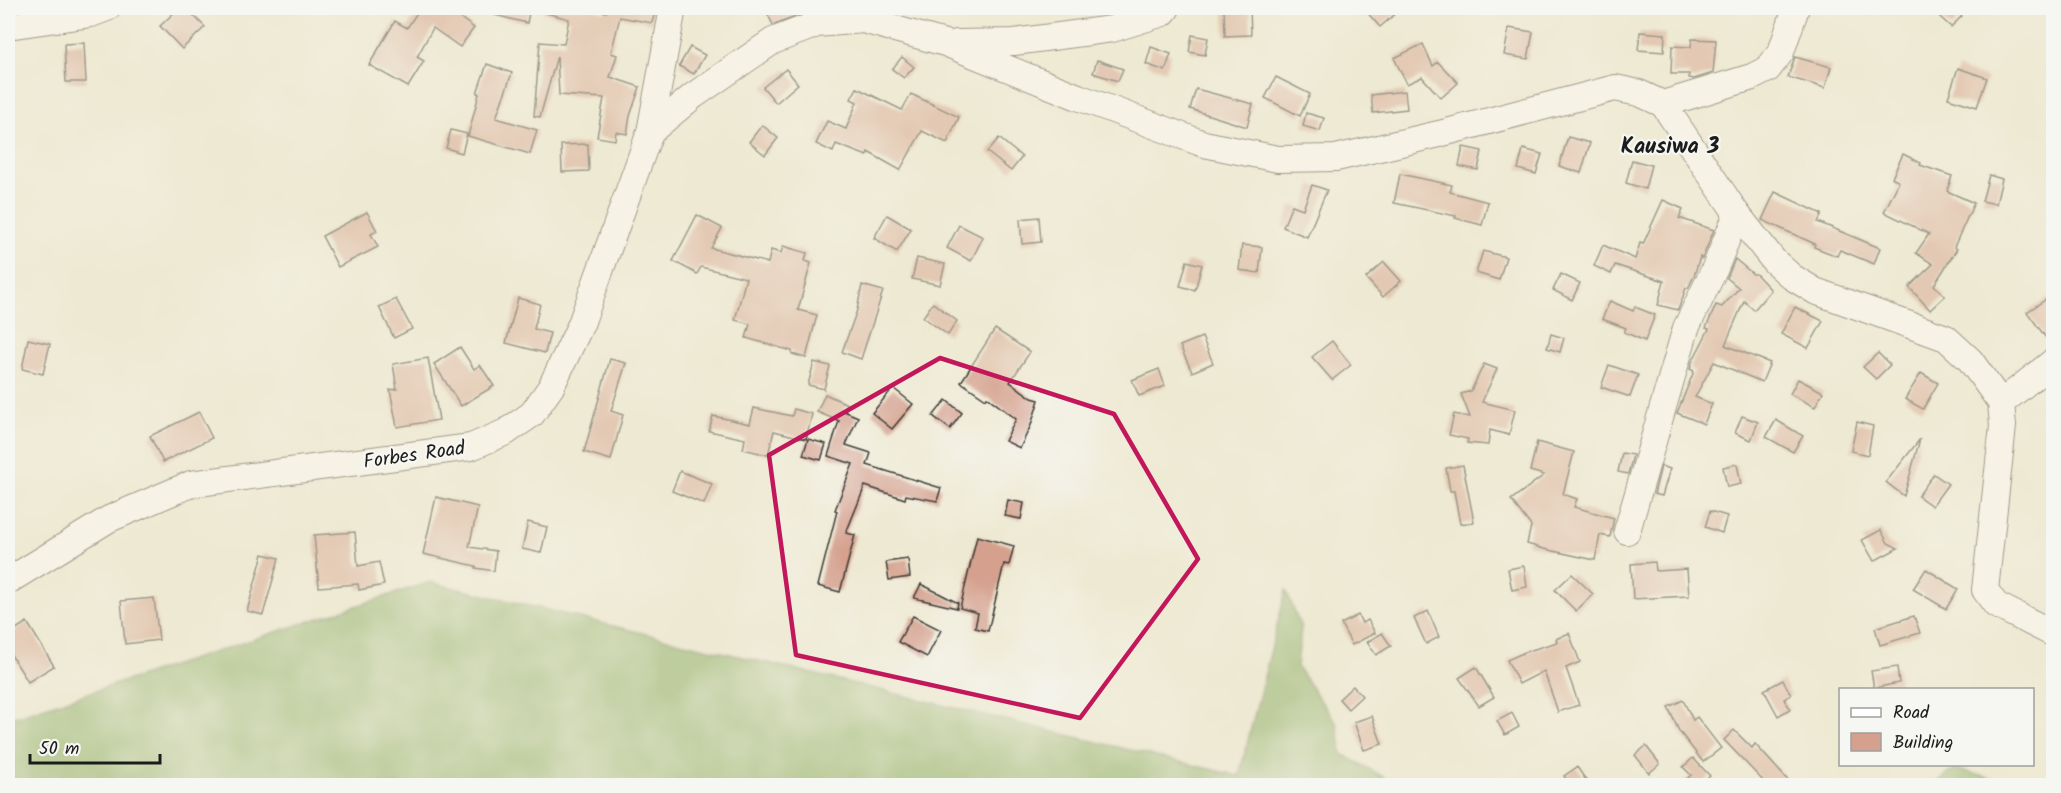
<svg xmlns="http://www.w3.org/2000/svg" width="2061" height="793" viewBox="0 0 2061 793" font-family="Kalam,sans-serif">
	<rect width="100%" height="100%" fill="#f6f6f2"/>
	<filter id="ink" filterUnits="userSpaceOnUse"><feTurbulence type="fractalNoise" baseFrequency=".0167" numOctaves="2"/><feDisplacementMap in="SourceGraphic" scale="12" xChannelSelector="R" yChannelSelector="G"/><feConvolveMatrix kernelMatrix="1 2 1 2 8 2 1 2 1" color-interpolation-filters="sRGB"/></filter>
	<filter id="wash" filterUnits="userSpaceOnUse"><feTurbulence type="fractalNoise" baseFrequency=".008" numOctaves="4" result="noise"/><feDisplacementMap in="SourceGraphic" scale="24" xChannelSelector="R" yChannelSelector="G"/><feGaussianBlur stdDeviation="1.35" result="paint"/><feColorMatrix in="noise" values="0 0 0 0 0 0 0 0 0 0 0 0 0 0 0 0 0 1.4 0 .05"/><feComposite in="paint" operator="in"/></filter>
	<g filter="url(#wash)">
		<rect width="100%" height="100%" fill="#eee9d2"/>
		<g fill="#84ab61" stroke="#50643e" stroke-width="1.5">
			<polygon points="430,582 1239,776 1286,590 1301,628 1297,667 1337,724 1342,754 1396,784 1403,785 8,785 8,719"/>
			<polygon points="1955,769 2016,785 1933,785"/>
		</g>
		<g id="blocks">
			<g fill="#d5a18e">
				<polygon points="179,8 186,8 205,27 182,49 160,26"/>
				<polygon points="420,8 433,8 447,16 451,11 474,28 460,47 433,28 417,57 424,61 408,87 369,65 395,21 407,28"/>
				<polygon points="486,8 530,8 527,23 486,13"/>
				<polygon points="543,8 590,8 606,12 607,8 656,8 652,23 620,17 611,53 617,55 610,77 640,87 630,116 627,134 616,132 615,140 597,137 604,98 559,95 557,56 540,117 534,116 540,42 564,44 569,19 542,12"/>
				<polygon points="765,8 821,8 773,25"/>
				<polygon points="1224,8 1250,8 1251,35 1225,36"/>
				<polygon points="1363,8 1402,8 1380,27"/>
				<polygon points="1930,8 1953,8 1962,16 1951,27"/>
				<polygon points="1509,28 1533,32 1528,59 1504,55"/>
				<polygon points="1640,32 1665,34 1664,52 1638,50"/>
				<polygon points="1192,35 1208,38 1205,55 1189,52"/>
				<polygon points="1692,39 1716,40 1713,73 1694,79 1689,78 1689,74 1671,74 1672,46 1691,47"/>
				<polygon points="84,43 86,82 66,82 64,44"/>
				<polygon points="1423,44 1433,66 1438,62 1458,83 1441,98 1422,77 1407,84 1394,58"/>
				<polygon points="690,47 705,55 694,74 679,66"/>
				<polygon points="1151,47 1171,54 1165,71 1146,64"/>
				<polygon points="902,57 914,67 904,78 892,69"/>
				<polygon points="1795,57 1831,67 1825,88 1788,77"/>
				<polygon points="1097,60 1123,69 1118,81 1093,73"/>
				<polygon points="487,64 512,73 496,118 537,130 530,154 468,136 479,94 477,93"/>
				<polygon points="1958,68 1987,78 1977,107 1948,98"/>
				<polygon points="786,69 798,84 776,103 763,87"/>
				<polygon points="1276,77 1310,94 1300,116 1265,98"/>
				<polygon points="857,88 902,110 911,94 959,117 947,143 922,131 900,170 868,152 867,156 836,144 833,152 816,144 827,121 846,129 857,102 851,99"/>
				<polygon points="1196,89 1253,104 1247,127 1190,109"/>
				<polygon points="1405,91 1407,109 1373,113 1371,95"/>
				<polygon points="1306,113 1324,118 1320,131 1303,126"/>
				<polygon points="762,125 778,138 765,155 749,142"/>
				<polygon points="451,130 467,134 462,153 446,148"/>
				<polygon points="1568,137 1590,143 1581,173 1559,166"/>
				<polygon points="999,138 1022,157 1011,171 987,152"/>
				<polygon points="588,144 589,171 562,172 561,145"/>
				<polygon points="1463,147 1482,151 1478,170 1459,166"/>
				<polygon points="1523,149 1542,154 1536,174 1518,169"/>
				<polygon points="1903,154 1921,163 1920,165 1952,176 1947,191 1974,203 1954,247 1957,249 1934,285 1945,296 1930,310 1909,287 1933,264 1916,253 1929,234 1884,212 1899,182 1892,178"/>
				<polygon points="1632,160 1651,165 1645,189 1626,183"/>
				<polygon points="1400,174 1452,185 1450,192 1488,202 1482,225 1455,218 1456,216 1394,203"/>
				<polygon points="1989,175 2002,179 1996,204 1982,201"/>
				<polygon points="1312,185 1327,190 1307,237 1283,227 1292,205 1303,209"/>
				<polygon points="1775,192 1822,214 1818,222 1880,248 1874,264 1840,250 1837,256 1814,247 1815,244 1762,220"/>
				<polygon points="1663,200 1683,209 1679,218 1714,230 1702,259 1700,257 1694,276 1688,288 1686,288 1678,310 1658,305 1664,281 1615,265 1611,274 1594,266 1603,245 1635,259 1640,243 1643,244"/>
				<polygon points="367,212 377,231 371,234 378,247 338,267 322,236"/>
				<polygon points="697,215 722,228 711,248 768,263 771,250 781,253 783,246 807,253 805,261 811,263 798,310 817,315 806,358 792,354 792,351 746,338 750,324 735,320 746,278 701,267 697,274 673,261"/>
				<polygon points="887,215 911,229 897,252 874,238"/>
				<polygon points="1039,217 1041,242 1022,244 1020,219"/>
				<polygon points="959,225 983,237 971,261 947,248"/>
				<polygon points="1242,245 1262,247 1259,273 1239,270"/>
				<polygon points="1483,251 1506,257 1499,280 1476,273"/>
				<polygon points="917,258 945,264 940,285 912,279"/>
				<polygon points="1735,259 1753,274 1756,274 1771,290 1754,310 1744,301 1725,345 1770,363 1762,382 1714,362 1695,397 1712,404 1704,424 1677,413 1694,371 1690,369 1692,362 1709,329 1706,328 1716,305 1722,307 1739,288 1727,278"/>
				<polygon points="1187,261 1202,265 1195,290 1180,286"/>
				<polygon points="1384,262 1401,281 1383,297 1366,278"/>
				<polygon points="1561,274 1580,283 1572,300 1553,290"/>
				<polygon points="862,285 883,291 861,359 842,352 857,310"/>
				<polygon points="518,298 540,304 534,329 550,333 545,353 506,343"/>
				<polygon points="2048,298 2054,306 2054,346 2052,346 2027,312"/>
				<polygon points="396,299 412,329 394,338 379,307"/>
				<polygon points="1610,301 1633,311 1635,307 1655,315 1645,341 1624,332 1626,328 1602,319"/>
				<polygon points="933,303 957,321 948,335 923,317"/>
				<polygon points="1795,307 1823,321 1808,348 1781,334"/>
				<polygon points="995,329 1030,352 1010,382 1032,398 1039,400 1031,425 1020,448 1005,441 1016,419 987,397 986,399 961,382"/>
				<polygon points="1551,334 1564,338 1560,352 1547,348"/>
				<polygon points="1202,337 1213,363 1192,372 1180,346"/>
				<polygon points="28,339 50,344 43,374 22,369"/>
				<polygon points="1332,341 1351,365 1332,380 1312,357"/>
				<polygon points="460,347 474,369 480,365 494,386 461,406 434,364"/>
				<polygon points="1878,353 1890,365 1876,379 1863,367"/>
				<polygon points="428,358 439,420 397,427 390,390 397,389 393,364"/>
				<polygon points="610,359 626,363 611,411 623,415 611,460 584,452"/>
				<polygon points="814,362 830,366 824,389 808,385"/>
				<polygon points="1484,364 1497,369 1482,402 1515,410 1509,435 1490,430 1488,445 1467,443 1468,439 1449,435 1454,414 1470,417 1461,394 1471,391"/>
				<polygon points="1609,365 1638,375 1630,397 1601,387"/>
				<polygon points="1159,369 1165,386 1139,396 1132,380"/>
				<polygon points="1921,373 1938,383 1923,409 1905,399"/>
				<polygon points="1798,379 1823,392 1815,407 1790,394"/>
				<polygon points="893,388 913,404 892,429 872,413"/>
				<polygon points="825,394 847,404 844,411 858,417 846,445 871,453 867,465 941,488 937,501 906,495 905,499 865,486 846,533 855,535 840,592 818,586 837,511 835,510 853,464 828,456 839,421 817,412"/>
				<polygon points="946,400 962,413 950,429 933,416"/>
				<polygon points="754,408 792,416 794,409 812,414 806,439 774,431 768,455 743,449 745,439 709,431 713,416 750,424"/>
				<polygon points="199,412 212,438 163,462 150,436"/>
				<polygon points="1742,416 1758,422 1751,440 1735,433"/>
				<polygon points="1776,420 1803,436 1793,452 1766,437"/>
				<polygon points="1857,422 1873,426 1868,455 1851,451"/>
				<polygon points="808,439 826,444 821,460 803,455"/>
				<polygon points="1920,439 1904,496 1886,482"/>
				<polygon points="1537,442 1574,452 1563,494 1577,499 1574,507 1614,518 1610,537 1600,535 1595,560 1544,549 1527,544 1531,526 1511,500 1544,475 1530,471"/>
				<polygon points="1622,453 1633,455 1628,474 1618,472"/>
				<polygon points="1737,464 1741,484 1727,487 1723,467"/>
				<polygon points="1463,465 1474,522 1460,524 1454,491 1450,491 1446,468"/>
				<polygon points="1661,466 1670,469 1662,496 1654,494"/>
				<polygon points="680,471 712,484 704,504 672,491"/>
				<polygon points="1934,474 1948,484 1932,506 1918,496"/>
				<polygon points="436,497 478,507 469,547 496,551 494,571 476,568 476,566 423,554"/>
				<polygon points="1008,500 1024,503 1021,519 1005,516"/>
				<polygon points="1710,511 1727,516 1722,533 1705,527"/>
				<polygon points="528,522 547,527 541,553 522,549"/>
				<polygon points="1881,530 1888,543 1898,548 1874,561 1862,540"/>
				<polygon points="355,532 358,566 379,562 384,585 359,590 358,584 319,587 314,535"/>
				<polygon points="977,536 1014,546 1009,565 1004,564 988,631 975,628 978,613 960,608"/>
				<polygon points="263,554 279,558 263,615 247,611"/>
				<polygon points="908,559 910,577 889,580 886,562"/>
				<polygon points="1655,562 1656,571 1687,569 1689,596 1633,599 1631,564"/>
				<polygon points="1524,566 1527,587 1512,590 1508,569"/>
				<polygon points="1926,569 1958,589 1946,609 1913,589"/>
				<polygon points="1572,574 1593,594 1576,611 1555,590"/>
				<polygon points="921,584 958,603 957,608 914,598"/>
				<polygon points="154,598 159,640 125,644 121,601"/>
				<polygon points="1428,611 1439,637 1426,644 1414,618"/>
				<polygon points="1358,615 1362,623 1368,620 1375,633 1352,645 1341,624"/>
				<polygon points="913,616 941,630 927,657 898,642"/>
				<polygon points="1914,616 1920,633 1880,645 1875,628"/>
				<polygon points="27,622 54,666 28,682 8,650 8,634"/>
				<polygon points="1382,633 1391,646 1376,655 1367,642"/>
				<polygon points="1569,633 1580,662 1566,668 1579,705 1558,712 1544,671 1519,684 1507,660 1525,652 1557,642 1556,639"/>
				<polygon points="1476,667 1494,697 1479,706 1459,678"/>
				<polygon points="1897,667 1899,683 1874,688 1871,671"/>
				<polygon points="1783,680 1791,695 1784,699 1790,709 1778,716 1764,690"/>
				<polygon points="1353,686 1362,696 1348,709 1339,699"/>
				<polygon points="1683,700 1693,720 1697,717 1721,748 1703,762 1679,731 1668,707"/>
				<polygon points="1512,713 1519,727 1505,735 1497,721"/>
				<polygon points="1372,716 1382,744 1364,750 1354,722"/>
				<polygon points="1734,730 1752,748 1755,744 1793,786 1768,786 1724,740"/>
				<polygon points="1646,746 1660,764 1649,773 1635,755"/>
				<polygon points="1693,758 1710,776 1700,786 1680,786 1691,775 1683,767"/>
				<polygon points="1577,767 1590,786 1571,786 1564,776"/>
			</g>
		</g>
	</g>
	<g filter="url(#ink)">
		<use href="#blocks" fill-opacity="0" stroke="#3c3b37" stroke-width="1.5"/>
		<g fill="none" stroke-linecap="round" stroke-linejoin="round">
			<defs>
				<g id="minor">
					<polyline points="8,26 91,14 107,8"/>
					<polyline points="957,43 1014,42 1112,29 1163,13 1167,8"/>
					<polyline points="1663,104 1752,77 1768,69 1781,52 1796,8"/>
					<polyline points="650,132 693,96 773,41 817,24 863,20 945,43 1078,97 1204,144 1278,159 1336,158 1439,134 1615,88 1639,93 1663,104 1737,214 1774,261 1792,277 1815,291 1946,338 1970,360 2001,403 2003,426 1985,590 1996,605 2054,634"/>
					<polyline points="2001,403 2054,361"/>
					<polyline points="1627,531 1686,328 1715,268 1737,214"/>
					<polyline points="8,581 109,519 191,484 471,447 506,432 532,414 551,387 581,324 650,132 673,8"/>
				</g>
			</defs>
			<use href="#minor" stroke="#3c3b37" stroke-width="28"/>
			<use href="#minor" stroke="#fff" stroke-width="26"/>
		</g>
	</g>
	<path d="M0 0H2061V793H0ZM940,358L1114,414L1198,559L1080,718L796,655L769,455Z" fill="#eee9d2" fill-opacity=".55" fill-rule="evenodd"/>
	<path fill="none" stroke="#c2185b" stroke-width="4.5" stroke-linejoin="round" d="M940,358L1114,414L1198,559L1080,718L796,655L769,455Z"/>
	<g text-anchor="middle" stroke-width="4.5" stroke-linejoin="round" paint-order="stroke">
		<g font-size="20" fill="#1c1c1c" stroke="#f6f6f2">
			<text transform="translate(414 454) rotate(-8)" y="7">Forbes Road</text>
		</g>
		<g font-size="22" font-weight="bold" fill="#1c1c1c" stroke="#f6f6f2">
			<text x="1670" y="153">Kausiwa 3</text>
		</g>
	</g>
	<rect width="2061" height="793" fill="none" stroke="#f6f6f2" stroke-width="30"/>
	<rect x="1839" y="688" width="195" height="78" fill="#f6f6f2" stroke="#9f9f9c" stroke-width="1.5"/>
	<rect x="1851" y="708" width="30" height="9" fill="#ffffff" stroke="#9f9f9c" stroke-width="1.5"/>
	<text x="1893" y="718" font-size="18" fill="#1c1c1c">Road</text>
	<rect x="1851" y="733" width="30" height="18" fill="#d5a18e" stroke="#9f9f9c" stroke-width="1.5"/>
	<text x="1893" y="748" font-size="18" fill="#1c1c1c">Building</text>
	<path d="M30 754v9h130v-9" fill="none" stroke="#1c1c1c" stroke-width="3"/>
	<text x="39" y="754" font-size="18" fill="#1c1c1c" stroke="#f6f6f2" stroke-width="4.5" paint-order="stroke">50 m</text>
</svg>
